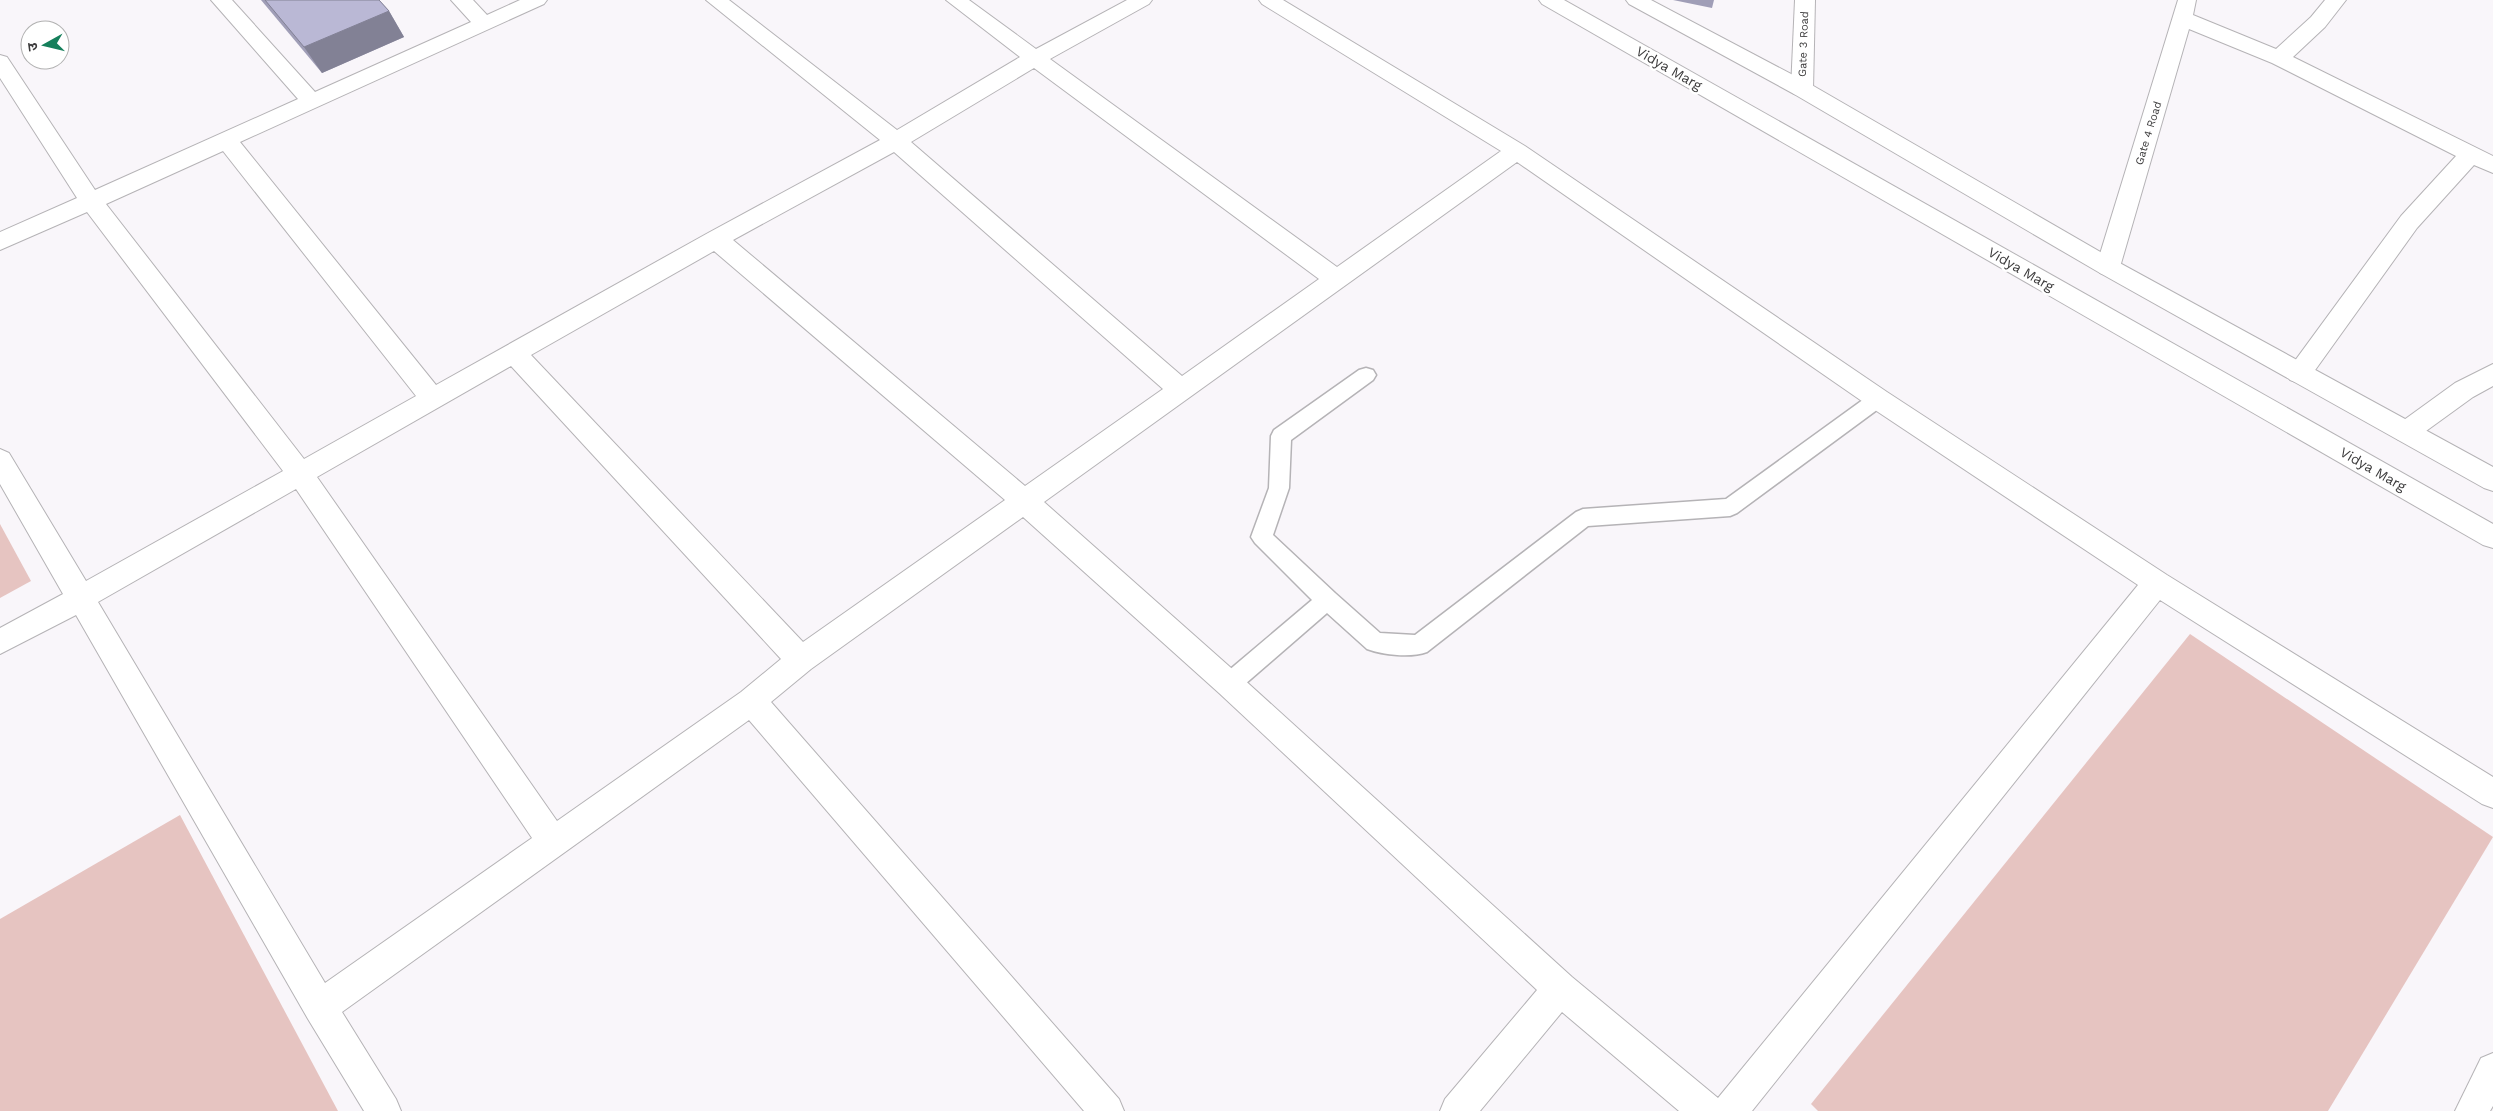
<svg xmlns="http://www.w3.org/2000/svg" width="2493" height="1111" viewBox="0 0 2493 1111" font-family="'Work Sans','Noto Sans Devanagari',sans-serif">
	<rect width="100%" height="100%" fill="#f9f6fa"/>
	<g fill="#e6c4c1">
		<polygon points="0,524 31,581 0,598"/>
		<polygon points="2190,634 2493,837 2328,1111 1818,1111 1811,1104"/>
		<polygon points="180,815 338,1111 0,1111 0,919"/>
	</g>
	<g fill="none" stroke-linecap="round" stroke-linejoin="round">
		<defs>
			<path id="lane" d="M1366,368L1373,370L1376,375L1373,380L1291,440L1289,488L1273,535L1335,593L1380,633L1415,635L1576,512L1583,509L1726,499L1871,394L1878,391L1885,394L1888,399L1885,404L1737,513L1730,516L1588,526L1427,652C1411,658 1383,655 1367,649L1327,613L1237,691L1229,694L1221,691L1218,684L1221,677L1312,600L1255,543L1251,537L1269,488L1271,436L1274,430L1359,370Z"/>
			<g id="street">
				<path d="M211,0H232L315,92L471,22L451,0H473L487,15L520,0H547L544,4L240,142L436,385L708,233L880,140L706,0H729L897,130L1020,57L946,0H969L1036,49L1127,0H1152L1149,4L1050,59L1337,267L1501,151L1262,4L1259,0H1283L1525,146L1887,392L2167,575L2493,777V808L2482,804L2160,600L1752,1111H1679L1562,1012L1480,1111H1440L1445,1099L1537,990L1219,693L1023,517L811,669L771,702L1119,1099L1124,1111H1084L749,720L342,1012L396,1099L401,1111H364L308,1019L76,615L0,654V628L63,594L0,484V449L9,453L86,581L283,471L87,212L0,250V232L77,198L0,78V55L7,57L95,190L298,99ZM1034,68L1319,279L1182,376L911,142ZM223,151L416,396L304,459L106,204ZM894,152L1163,389L1025,486L733,240ZM1517,162L1869,406L2138,585L1718,1098L1572,977L1239,675L1044,502ZM714,251L1005,500L803,642L531,355ZM511,366L781,659L741,692L557,821L317,477ZM296,489L532,838L325,983L98,602Z"/>
				<polygon points="1795,0 1815,0 1813,89 1810,94 1802,96 1794,94 1791,89"/>
				<polygon points="2178,0 2196,0 2193,15 2276,49 2311,17 2325,0 2346,0 2325,27 2293,57 2493,156 2493,173 2474,165 2417,228 2308,380 2299,383 2290,380 2286,373 2401,216 2456,156 2272,63 2189,29 2120,267 2116,273 2108,276 2100,273 2096,267"/>
				<polygon points="2493,364 2493,386 2473,397 2415,439 2406,442 2397,439 2393,432 2397,425 2455,383"/>
				<polygon points="2493,1053 2493,1106 2490,1111 2455,1111 2481,1058"/>
			</g>
			<g id="secondary">
				<polygon points="1539,0 1564,0 2493,524 2493,548 2483,545 1542,4"/>
				<polygon points="1626,0 1651,0 1810,84 2116,261 2493,467 2493,491 2484,488 2100,273 1794,94 1629,4"/>
			</g>
		</defs>
		<use href="#lane" stroke="#b5b3b6" stroke-width="3"/>
		<use href="#street" stroke="#b5b3b6" stroke-width="2"/>
		<use href="#secondary" stroke="#b5b3b6" stroke-width="2"/>
		<use href="#lane" fill="#fff" fill-rule="evenodd"/>
		<use href="#street" fill="#fff" fill-rule="evenodd"/>
		<use href="#secondary" fill="#fff" fill-rule="evenodd"/>
	</g>
	<g fill="#a09eb7">
		<polygon points="261,0 379,0 389,11 404,37 322,73"/>
		<polygon points="1673,0 1714,0 1712,8"/>
	</g>
	<polygon fill="#828195" points="389,11 404,37 322,73 304,47"/>
	<polygon fill="#bab8d5" stroke="#828195" points="265,0 379,0 389,11 304,47"/>
	<g text-anchor="middle" stroke-width="5" stroke-linejoin="round" paint-order="stroke">
		<g font-size="11" fill="#3c3b3c" stroke="#fff">
			<text transform="translate(1803 44) rotate(-88)" y="4">Gate 3 Road</text>
			<text transform="translate(2148 133) rotate(-73)" y="4">Gate 4 Road</text>
		</g>
		<g font-size="14" fill="#3c3b3c" stroke="#fff">
			<text transform="translate(1669 68) rotate(30)" y="5">Vidya Marg</text>
			<text transform="translate(2021 269) rotate(30)" y="5">Vidya Marg</text>
			<text transform="translate(2373 469) rotate(30)" y="5">Vidya Marg</text>
		</g>
	</g>
	<g transform="translate(45 45) rotate(262)"><circle r="24" fill="#ffffff" stroke="#b1b1b1"/>
	<path d="M0-4L9 19L0 12L-9 19Z" fill="#157f5b"/>
	<text y="-8" font-size="14" font-weight="bold" text-anchor="middle" fill="#3c3b3c">उ</text>
	</g>
</svg>
